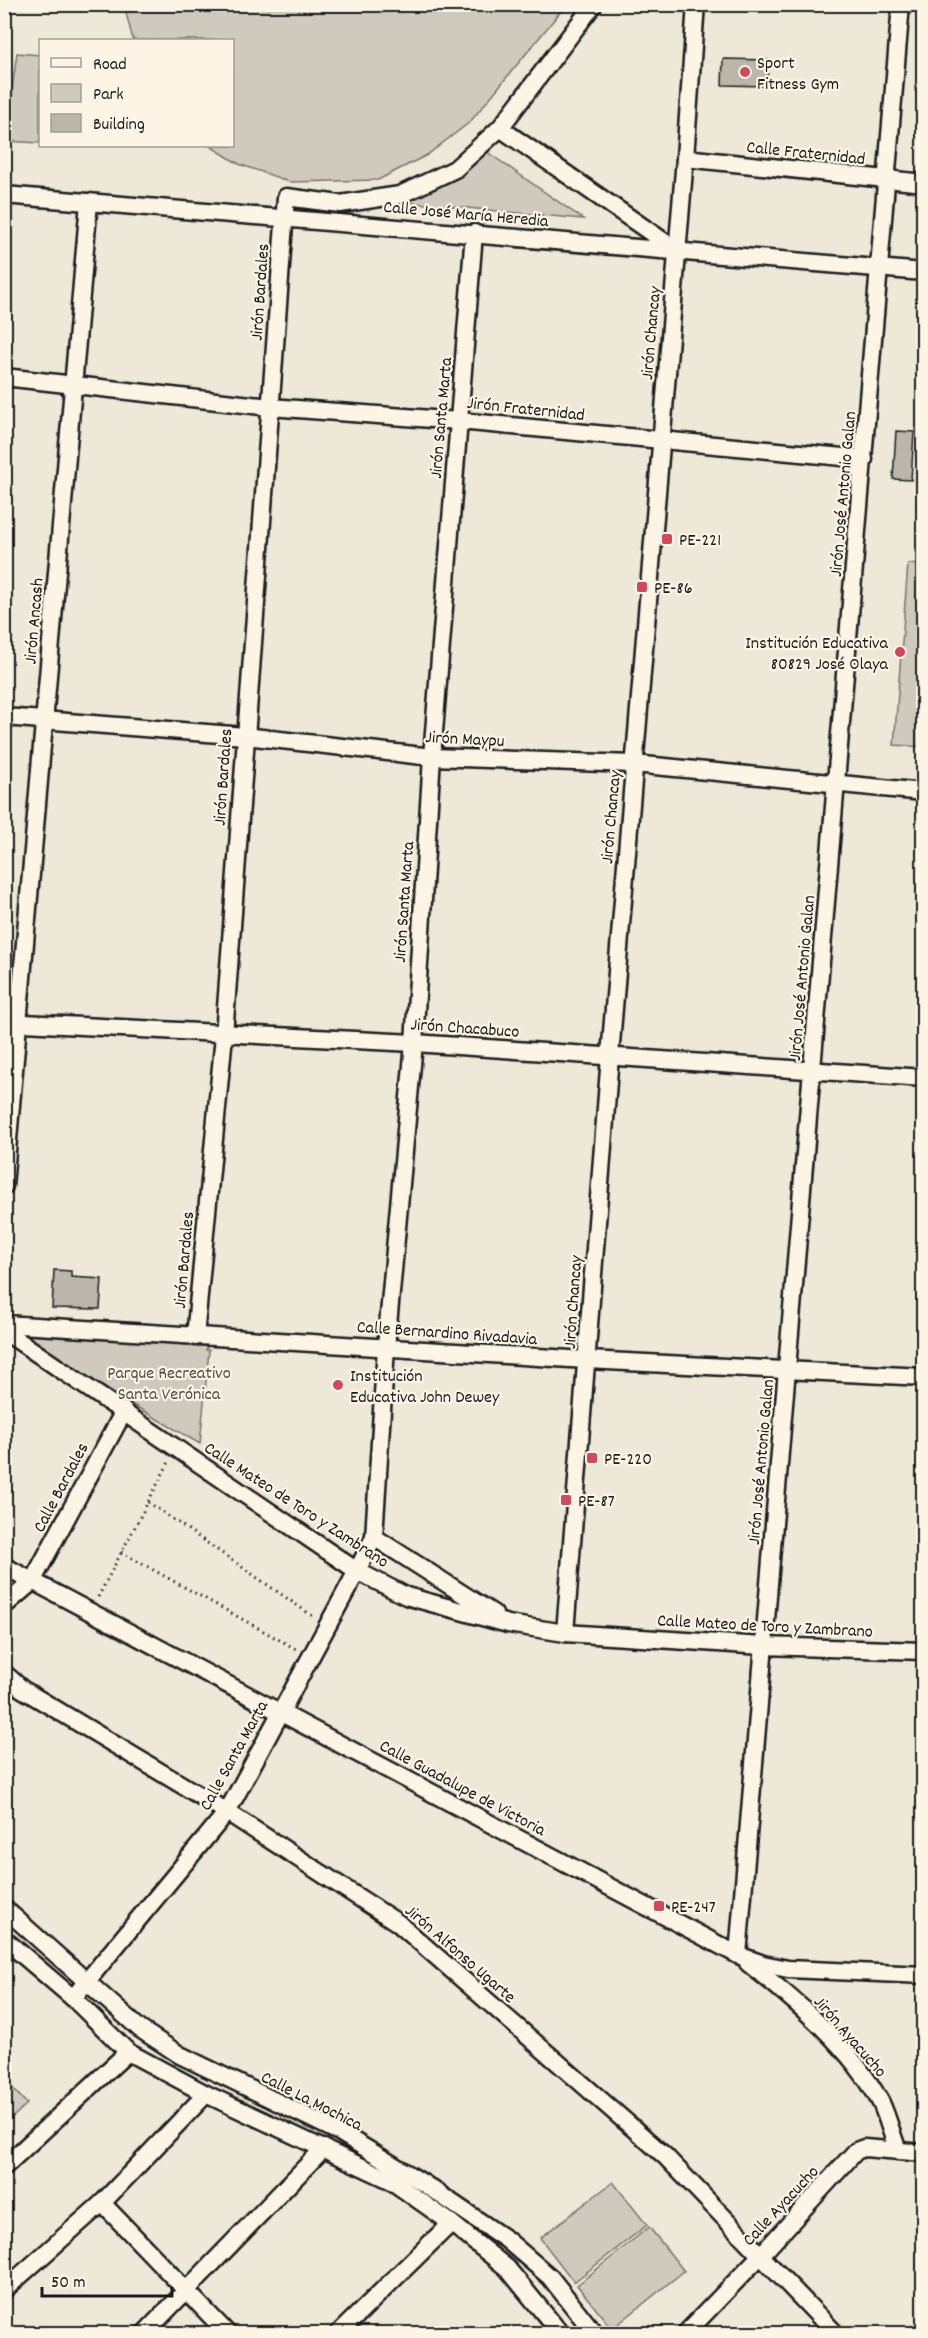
<svg xmlns="http://www.w3.org/2000/svg" width="928" height="2338" viewBox="0 0 928 2338" font-family="Dekko,sans-serif">
	<rect width="100%" height="100%" fill="#eee8d9"/>
	<filter id="ink" filterUnits="userSpaceOnUse"><feTurbulence type="fractalNoise" baseFrequency=".0167" numOctaves="2"/><feDisplacementMap in="SourceGraphic" scale="12" xChannelSelector="R" yChannelSelector="G"/><feConvolveMatrix kernelMatrix="1 2 1 2 8 2 1 2 1" color-interpolation-filters="sRGB"/></filter>
	<g filter="url(#ink)">
		<g fill="#cfcabd" stroke="#76736c" stroke-width="1.5">
			<polygon points="124,5 124,4 566,5 470,122 427,155 378,180 290,182 239,164 210,146 232,146 232,40 133,40"/>
			<polygon points="17,53 40,55 40,143 5,141"/>
			<polygon points="483,149 583,219 403,202"/>
			<polygon points="908,564 923,565 923,747 894,745"/>
			<polygon points="5,1325 131,1341 207,1346 206,1350 209,1350 200,1444 5,1330"/>
			<polygon points="5,2080 27,2104 5,2124"/>
			<polygon points="613,2182 647,2225 574,2282 540,2238"/>
			<polygon points="649,2227 684,2271 612,2329 577,2285"/>
		</g>
		<g fill="#bab6aa" stroke="#1c1c1c" stroke-width="1.5">
			<polygon points="723,59 768,60 767,86 722,85"/>
			<polygon points="896,431 914,432 911,480 893,479"/>
			<polygon points="54,1270 71,1271 71,1277 102,1279 100,1309 52,1308"/>
		</g>
		<g fill="none" stroke-linecap="round" stroke-linejoin="round">
			<defs>
				<g id="minor">
					<polyline points="500,128 676,250"/>
					<polyline points="685,158 924,183"/>
					<polyline points="4,195 924,272"/>
					<polyline points="4,377 270,407 459,421 864,459"/>
					<polyline points="4,717 245,736 432,757 634,764 924,792"/>
					<polyline points="4,1022 414,1043 924,1078"/>
					<polyline points="4,1186 89,202"/>
					<polyline points="4,1324 587,1360 924,1377"/>
					<polyline points="4,1331 357,1571 406,1596 508,1624 565,1633 763,1646 924,1651"/>
					<polyline points="195,1337 224,1035 286,197 340,204 400,195 455,169 500,128 594,4"/>
					<polyline points="374,1537 494,1614"/>
					<polyline points="4,1566 738,1955 763,1964 788,1969 924,1975"/>
					<polyline points="4,1606 32,1582 124,1411"/>
					<polyline points="565,1633 610,1056 685,158 696,4"/>
					<polyline points="4,1673 22,1689 227,1812 398,1923 665,2156 836,2334"/>
					<polyline points="4,1908 140,2029 180,2055 339,2132 423,2183 507,2240 550,2277 595,2334"/>
					<polyline points="4,1939 73,1998 128,2052 206,2094 390,2180 451,2223 507,2268 561,2334"/>
					<polyline points="738,1955 901,4"/>
					<path d="M748,1963C796,2001 852,2048 881,2103C888,2118 892,2135 898,2151"/>
					<polyline points="73,1998 227,1812 357,1571 374,1537 386,1347 414,1043 432,757 474,233"/>
					<polyline points="4,2167 128,2052"/>
					<polyline points="102,2203 228,2334"/>
					<polyline points="4,2290 102,2203 206,2094"/>
					<polyline points="144,2334 324,2148"/>
					<polyline points="338,2334 451,2223"/>
					<polyline points="685,2334 761,2255 856,2151 864,2148 924,2153"/>
				</g>
			</defs>
			<use href="#minor" stroke="#1c1c1c" stroke-width="21"/>
			<g stroke="#1c1c1c" stroke-width="3" stroke-dasharray="1.5 4.5" stroke-linecap="butt">
				<polyline points="148,1502 314,1617"/>
				<polyline points="121,1552 296,1649"/>
				<polyline points="98,1597 169,1462"/>
			</g>
			<use href="#minor" stroke="#fcf5e5" stroke-width="16"/>
		</g>
	</g>
	<g fill="#d1495b" stroke="#fcf5e5" stroke-width="2">
		<circle cx="745" cy="72" r="6"/>
		<rect x="661" y="533" width="12" height="12" rx="3"/>
		<rect x="636" y="581" width="12" height="12" rx="3"/>
		<circle cx="900" cy="652" r="6"/>
		<circle cx="338" cy="1385" r="6"/>
		<rect x="586" y="1452" width="12" height="12" rx="3"/>
		<rect x="560" y="1494" width="12" height="12" rx="3"/>
		<rect x="653" y="1900" width="12" height="12" rx="3"/>
	</g>
	<g text-anchor="middle" stroke-width="4.5" stroke-linejoin="round" paint-order="stroke">
		<g font-size="18" fill="#1c1c1c" stroke="#fcf5e5" text-anchor="start">
			<text x="757" y="68">Sport<tspan x="757" dy="21">Fitness Gym</tspan></text>
			<text x="679" y="545">PE-221</text>
			<text x="654" y="593">PE-86</text>
			<text x="888" y="648" text-anchor="end">Institución Educativa<tspan x="888" dy="21">80829 José Olaya</tspan></text>
			<text x="350" y="1381">Institución<tspan x="350" dy="21">Educativa John Dewey</tspan></text>
			<text x="604" y="1464">PE-220</text>
			<text x="578" y="1506">PE-87</text>
			<text x="671" y="1912">PE-247</text>
		</g>
		<g font-size="18" fill="#1c1c1c" stroke="#fcf5e5">
			<text transform="translate(806 152) rotate(6)" y="6">Calle Fraternidad</text>
			<text transform="translate(466 213) rotate(5)" y="6">Calle José María Heredia</text>
			<text transform="translate(259 292) rotate(-86)" y="6">Jirón Bardales</text>
			<text transform="translate(650 333) rotate(-85)" y="6">Jirón Chancay</text>
			<text transform="translate(526 408) rotate(6)" y="6">Jirón Fraternidad</text>
			<text transform="translate(440 418) rotate(-85)" y="6">Jirón Santa Marta</text>
			<text transform="translate(842 494) rotate(-85)" y="6">Jirón José Antonio Galan</text>
			<text transform="translate(33 621) rotate(-85)" y="6">Jirón Ancash</text>
			<text transform="translate(465 738) rotate(3)" y="6">Jirón Maypu</text>
			<text transform="translate(222 777) rotate(-86)" y="6">Jirón Bardales</text>
			<text transform="translate(610 817) rotate(-85)" y="6">Jirón Chancay</text>
			<text transform="translate(403 902) rotate(-86)" y="6">Jirón Santa Marta</text>
			<text transform="translate(801 978) rotate(-85)" y="6">Jirón José Antonio Galan</text>
			<text transform="translate(465 1027) rotate(4)" y="6">Jirón Chacabuco</text>
			<text transform="translate(183 1260) rotate(-85)" y="6">Jirón Bardales</text>
			<text transform="translate(572 1302) rotate(-86)" y="6">Jirón Chancay</text>
			<text transform="translate(447 1332) rotate(4)" y="6">Calle Bernardino Rivadavia</text>
			<text transform="translate(760 1462) rotate(-85)" y="6">Jirón José Antonio Galan</text>
			<text transform="translate(60 1487) rotate(-62)" y="6">Calle Bardales</text>
			<text transform="translate(297 1504) rotate(33)" y="6">Calle Mateo de Toro y Zambrano</text>
			<text transform="translate(765 1625) rotate(3)" y="6">Calle Mateo de Toro y Zambrano</text>
			<text transform="translate(233 1755) rotate(-61)" y="6">Calle Santa Marta</text>
			<text transform="translate(463 1787) rotate(28)" y="6">Calle Guadalupe de Victoria</text>
			<text transform="translate(461 1953) rotate(41)" y="6">Jirón Alfonso Ugarte</text>
			<text transform="translate(851 2036) rotate(49)" y="6">Jirón Ayacucho</text>
			<text transform="translate(312 2100) rotate(27)" y="6">Calle La Mochica</text>
			<text transform="translate(780 2205) rotate(-47)" y="6">Calle Ayacucho</text>
		</g>
		<g font-size="18" fill="#52504c" stroke="#fcf5e5">
			<text x="169" y="1378">Parque Recreativo<tspan x="169" dy="21">Santa Verónica</tspan></text>
		</g>
	</g>
	<rect width="928" height="2338" fill="none" stroke="#fcf5e5" stroke-width="24"/>
	<rect x="12" y="12" width="904" height="2314" fill="none" stroke="#1c1c1c" stroke-width="2" filter="url(#ink)"/>
	<rect x="39" y="39" width="195" height="108" fill="#fcf5e5" stroke="#a29e95" stroke-width="1.5"/>
	<rect x="51" y="58" width="30" height="9" fill="#fcf5e5" stroke="#a29e95" stroke-width="1.5"/>
	<text x="93" y="69" font-size="18" fill="#1c1c1c">Road</text>
	<rect x="51" y="84" width="30" height="18" fill="#cfcabd" stroke="#a29e95" stroke-width="1.5"/>
	<text x="93" y="99" font-size="18" fill="#1c1c1c">Park</text>
	<rect x="51" y="114" width="30" height="18" fill="#bab6aa" stroke="#a29e95" stroke-width="1.5"/>
	<text x="93" y="129" font-size="18" fill="#1c1c1c">Building</text>
	<path d="M42 2287v9h130v-9" fill="none" stroke="#1c1c1c" stroke-width="3"/>
	<text x="51" y="2287" font-size="18" fill="#1c1c1c" stroke="#fcf5e5" stroke-width="4.5" paint-order="stroke">50 m</text>
</svg>
